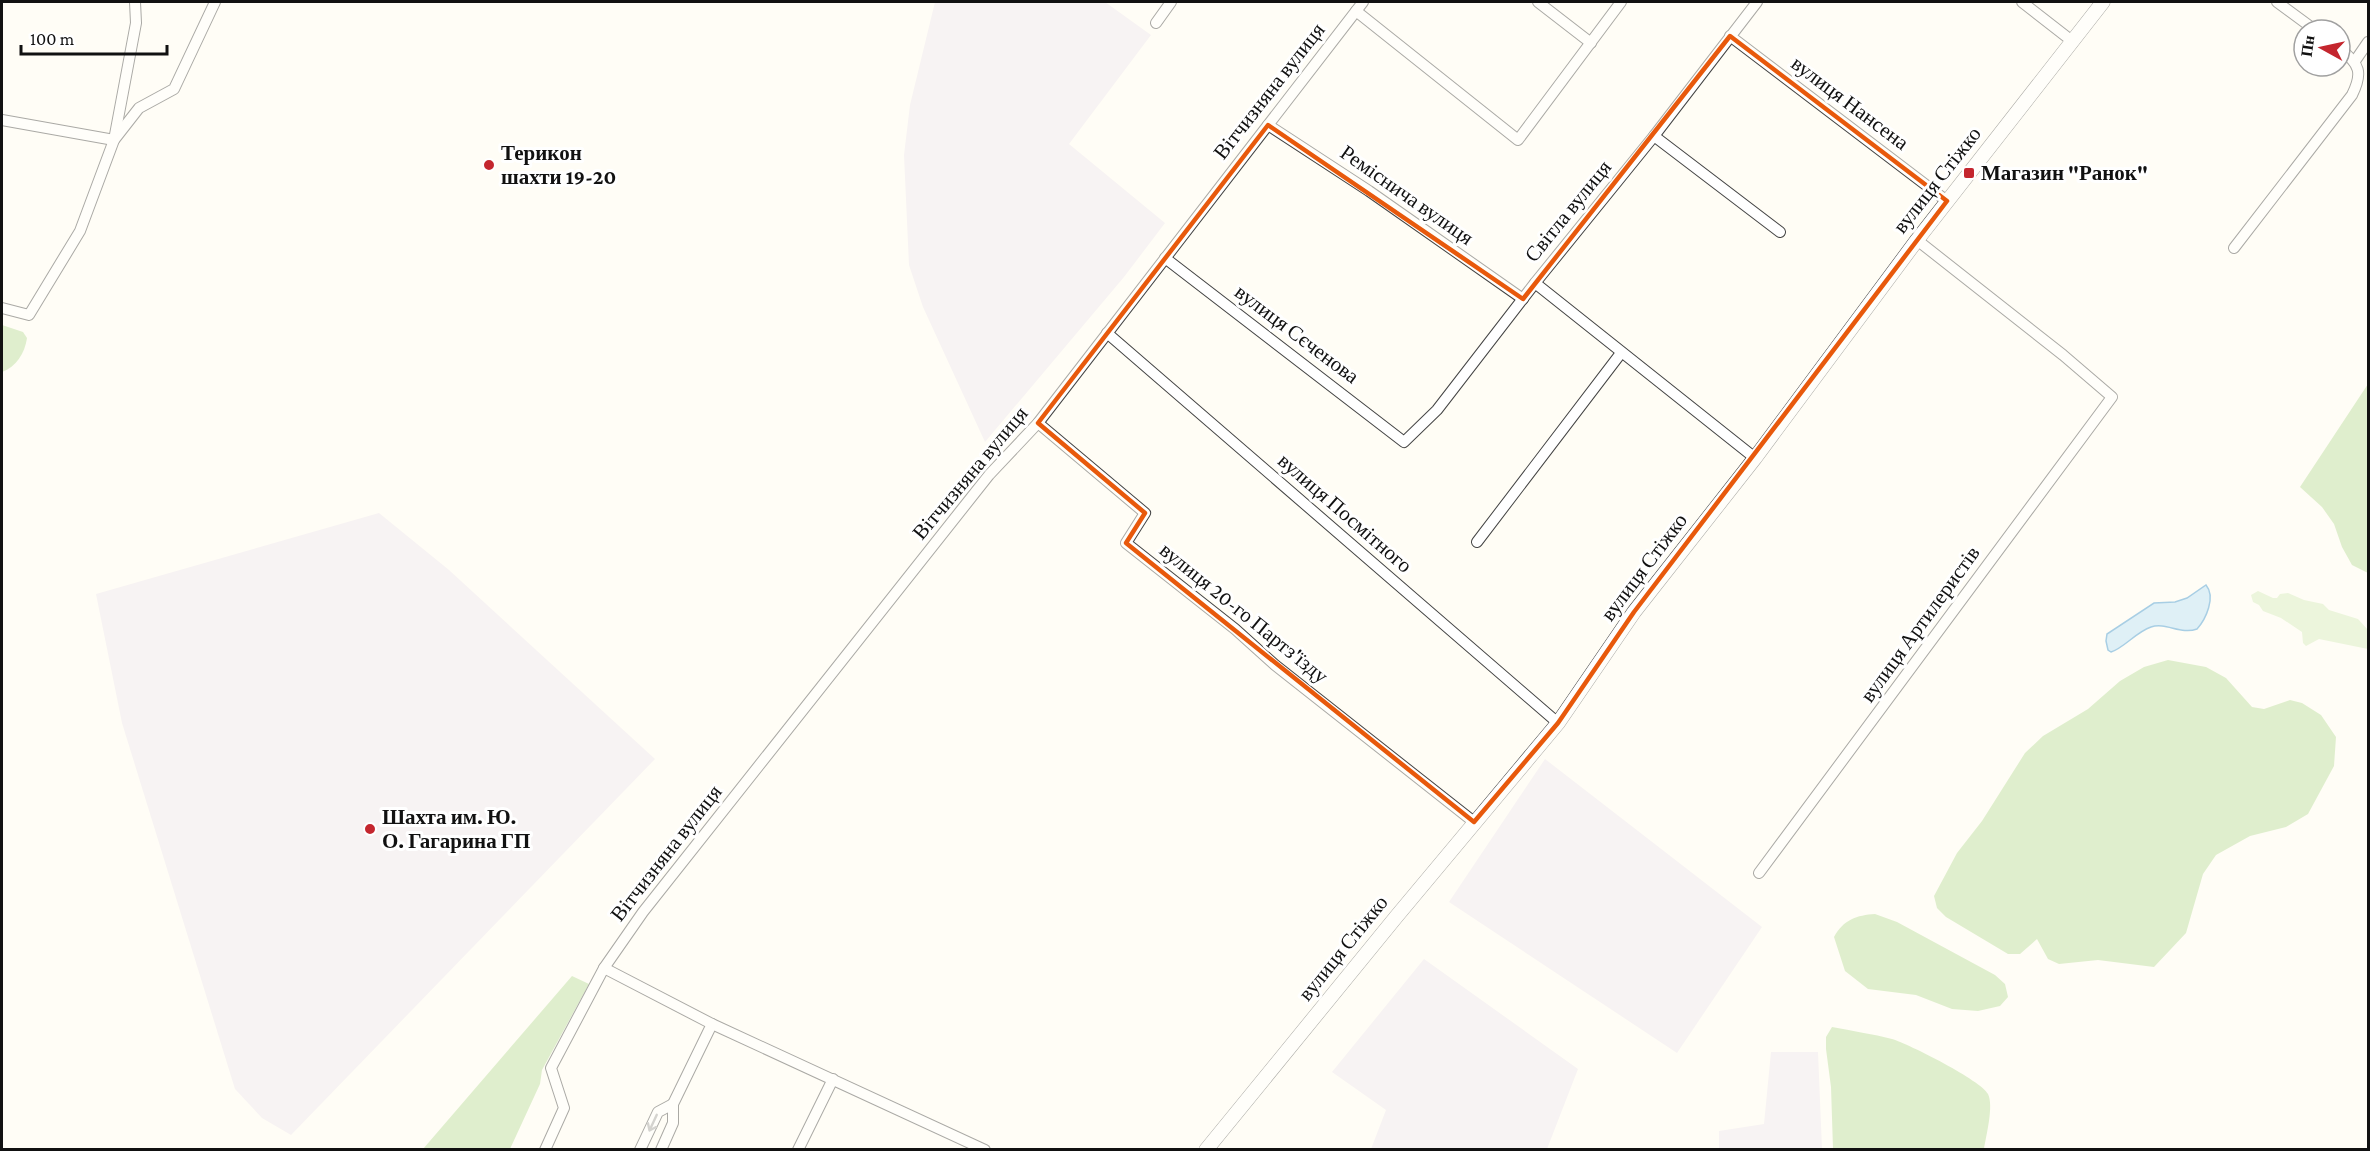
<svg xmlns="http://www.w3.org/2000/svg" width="2370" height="1151" viewBox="0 0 2370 1151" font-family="'Crimson Pro',serif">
	<rect width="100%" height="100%" fill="#fffdf5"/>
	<g fill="#eee6ef">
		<polygon points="935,2 1105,2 1151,35 1069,144 1165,223 1124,277 985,442 923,307 909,265 904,155 910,105"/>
		<polygon points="379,513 449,570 655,759 291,1135 262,1118 235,1089 122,723 96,594"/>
		<polygon points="1545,759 1762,927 1677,1053 1449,902"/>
		<polygon points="1424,959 1578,1069 1547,1149 1371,1149 1386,1110 1332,1072"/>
		<polygon points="1771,1052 1818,1052 1822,1149 1719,1149 1719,1131 1764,1124"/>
	</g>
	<polygon fill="#d5ebbd" points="2258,591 2273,598 2277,598 2280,594 2288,593 2304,600 2323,604 2329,610 2358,619 2368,630 2368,649 2319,639 2306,646 2303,643 2302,632 2281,618 2263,611 2259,605 2253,602 2251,595"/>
	<g fill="#b9dc9c">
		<path d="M2,325L23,332L27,338C25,353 16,367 2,372Z"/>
		<polygon points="2368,384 2368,573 2352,565 2342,547 2334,524 2322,507 2300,487"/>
		<polygon points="2168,660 2206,667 2226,678 2252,707 2264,709 2290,700 2302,703 2321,715 2336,737 2334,766 2308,814 2286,827 2250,836 2216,855 2203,874 2186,933 2154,967 2098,960 2059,964 2048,959 2037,939 2020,954 2008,954 1946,917 1937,908 1934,896 1957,853 1982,821 2025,753 2043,736 2088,709 2120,681 2144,667"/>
		<path d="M1875,914L1897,922L1995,975L2005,984L2008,997L2000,1006L1978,1011L1952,1009L1916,995L1868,989L1845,971L1834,937C1843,920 1857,915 1875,914Z"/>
		<polygon points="572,976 589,984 542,1070 540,1084 510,1149 423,1149"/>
		<path d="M1832,1027C1852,1031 1873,1034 1892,1039C1909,1044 1982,1081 1988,1094C1994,1106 1986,1136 1984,1149H1833L1831,1087L1826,1049V1037Z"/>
	</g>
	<path fill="#b9e0f7" stroke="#3f96cf" stroke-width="1.5" d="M2206,585C2216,597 2206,619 2197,629C2181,635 2166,622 2151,627C2136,632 2124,648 2111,652L2108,650L2106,641L2107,634L2154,603L2175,602L2187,598Z"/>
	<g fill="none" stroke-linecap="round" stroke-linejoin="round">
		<defs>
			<g id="minor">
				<polyline points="1538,2 1591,43"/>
				<polyline points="2022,2 2072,41"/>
				<polyline points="2277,2 2315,30"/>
				<polyline points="1356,11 1518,140 1621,2"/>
				<polyline points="1156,23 1171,2"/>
				<polyline points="1730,36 1947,201"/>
				<polyline points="2355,61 2368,42"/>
				<polyline points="2,120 114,140 139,108 174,89 215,2"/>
				<polyline points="1268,125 1369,191 1523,299"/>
				<polyline points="1654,136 1780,232"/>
				<path d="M2234,248L2352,95C2363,73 2360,64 2340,49"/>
				<polyline points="1165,258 1404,442 1437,410 1535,283 1654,136 1757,2"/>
				<polyline points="1535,283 1755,458"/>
				<polyline points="2,308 29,315 80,231 114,140 136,23 135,2"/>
				<polyline points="1107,333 1558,723"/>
				<polyline points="1038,423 1145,513 1126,543 1235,629 1275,665 1474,822"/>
				<polyline points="1477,542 1621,353"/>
				<polyline points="1759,873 2112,397 2063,355 1917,240"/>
				<polyline points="604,968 712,1024 985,1150"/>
				<polyline points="545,1150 564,1108 551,1068 604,968 643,912 989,475 1038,423 1363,2"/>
				<polyline points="640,1150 658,1112 673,1104"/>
				<polyline points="661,1150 673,1123 673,1104 712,1024"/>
				<polyline points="798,1150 833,1079"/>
			</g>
			<polyline id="tertiary" points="1206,1150 1396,917 1558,723 1634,612 1755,458 1917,240 2103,2"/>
		</defs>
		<use href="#minor" stroke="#444" stroke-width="12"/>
		<use href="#tertiary" stroke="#444" stroke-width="15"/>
		<use href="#minor" stroke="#fff" stroke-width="10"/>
		<use href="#tertiary" stroke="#fff" stroke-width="14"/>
	</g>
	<defs><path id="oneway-shaft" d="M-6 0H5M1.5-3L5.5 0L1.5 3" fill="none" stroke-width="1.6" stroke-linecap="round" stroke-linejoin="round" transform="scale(1.5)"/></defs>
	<use stroke="#a0a0a0" href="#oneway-shaft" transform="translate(653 1123) rotate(115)"/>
	<path d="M0 0H2370V1151H0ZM1730,36L1947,201L1634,612L1558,723L1474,822L1126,543L1145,513L1038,423L1268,125L1523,299Z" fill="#fffdf5" fill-opacity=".55" fill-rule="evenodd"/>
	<path fill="none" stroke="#e8590c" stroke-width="4.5" stroke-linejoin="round" d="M1730,36L1947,201L1634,612L1558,723L1474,822L1126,543L1145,513L1038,423L1268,125L1523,299Z"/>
	<g fill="#c4262e" stroke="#fff" stroke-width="2">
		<circle cx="489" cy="165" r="6"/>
		<rect x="1963" y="167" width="12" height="12" rx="3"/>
		<circle cx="370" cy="829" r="6"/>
	</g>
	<g text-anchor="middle" stroke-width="6" stroke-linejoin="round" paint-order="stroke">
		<g font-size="21" fill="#111" stroke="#fff">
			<text transform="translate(1269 91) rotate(-52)" y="7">Вітчизняна вулиця</text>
			<text transform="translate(1850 103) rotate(37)" y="7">вулиця Нансена</text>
			<text transform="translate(1937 180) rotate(-52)" y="7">вулиця Стіжко</text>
			<text transform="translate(1407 195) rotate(35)" y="7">Реміснича вулиця</text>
			<text transform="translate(1568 211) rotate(-51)" y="7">Світла вулиця</text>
			<text transform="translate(1297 334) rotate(37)" y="7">вулиця Сєченова</text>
			<text transform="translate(970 473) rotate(-50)" y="7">Вітчизняна вулиця</text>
			<text transform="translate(1345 513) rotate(41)" y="7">вулиця Посмітного</text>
			<text transform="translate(1644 567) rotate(-53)" y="7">вулиця Стіжко</text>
			<text transform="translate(1244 613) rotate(39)" y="7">вулиця 20-го Партз'їзду</text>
			<text transform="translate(1920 624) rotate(-54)" y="7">вулиця Артилеристів</text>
			<text transform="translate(666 853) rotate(-52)" y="7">Вітчизняна вулиця</text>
			<text transform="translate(1343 948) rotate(-51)" y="7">вулиця Стіжко</text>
		</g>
		<g font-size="21" font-weight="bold" fill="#111" stroke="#fff" text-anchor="start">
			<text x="501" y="160">Терикон<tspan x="501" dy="24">шахти 19-20</tspan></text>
			<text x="1981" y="180">Магазин "Ранок"</text>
			<text x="382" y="824">Шахта им. Ю.<tspan x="382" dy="24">О. Гагарина ГП</tspan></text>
		</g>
	</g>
	<rect width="2370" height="1151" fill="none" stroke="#111111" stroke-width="6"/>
	<g transform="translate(2322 48) rotate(278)"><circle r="28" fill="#ffffff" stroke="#a0a0a0" stroke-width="1.5"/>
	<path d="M0-4.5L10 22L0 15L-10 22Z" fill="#c4262e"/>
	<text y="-9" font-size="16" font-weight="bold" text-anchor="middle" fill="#111111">Пн</text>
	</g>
	<path d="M21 45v9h146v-9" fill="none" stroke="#111111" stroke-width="3"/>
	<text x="30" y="45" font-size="18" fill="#111111" stroke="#ffffff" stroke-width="4.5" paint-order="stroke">100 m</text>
</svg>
